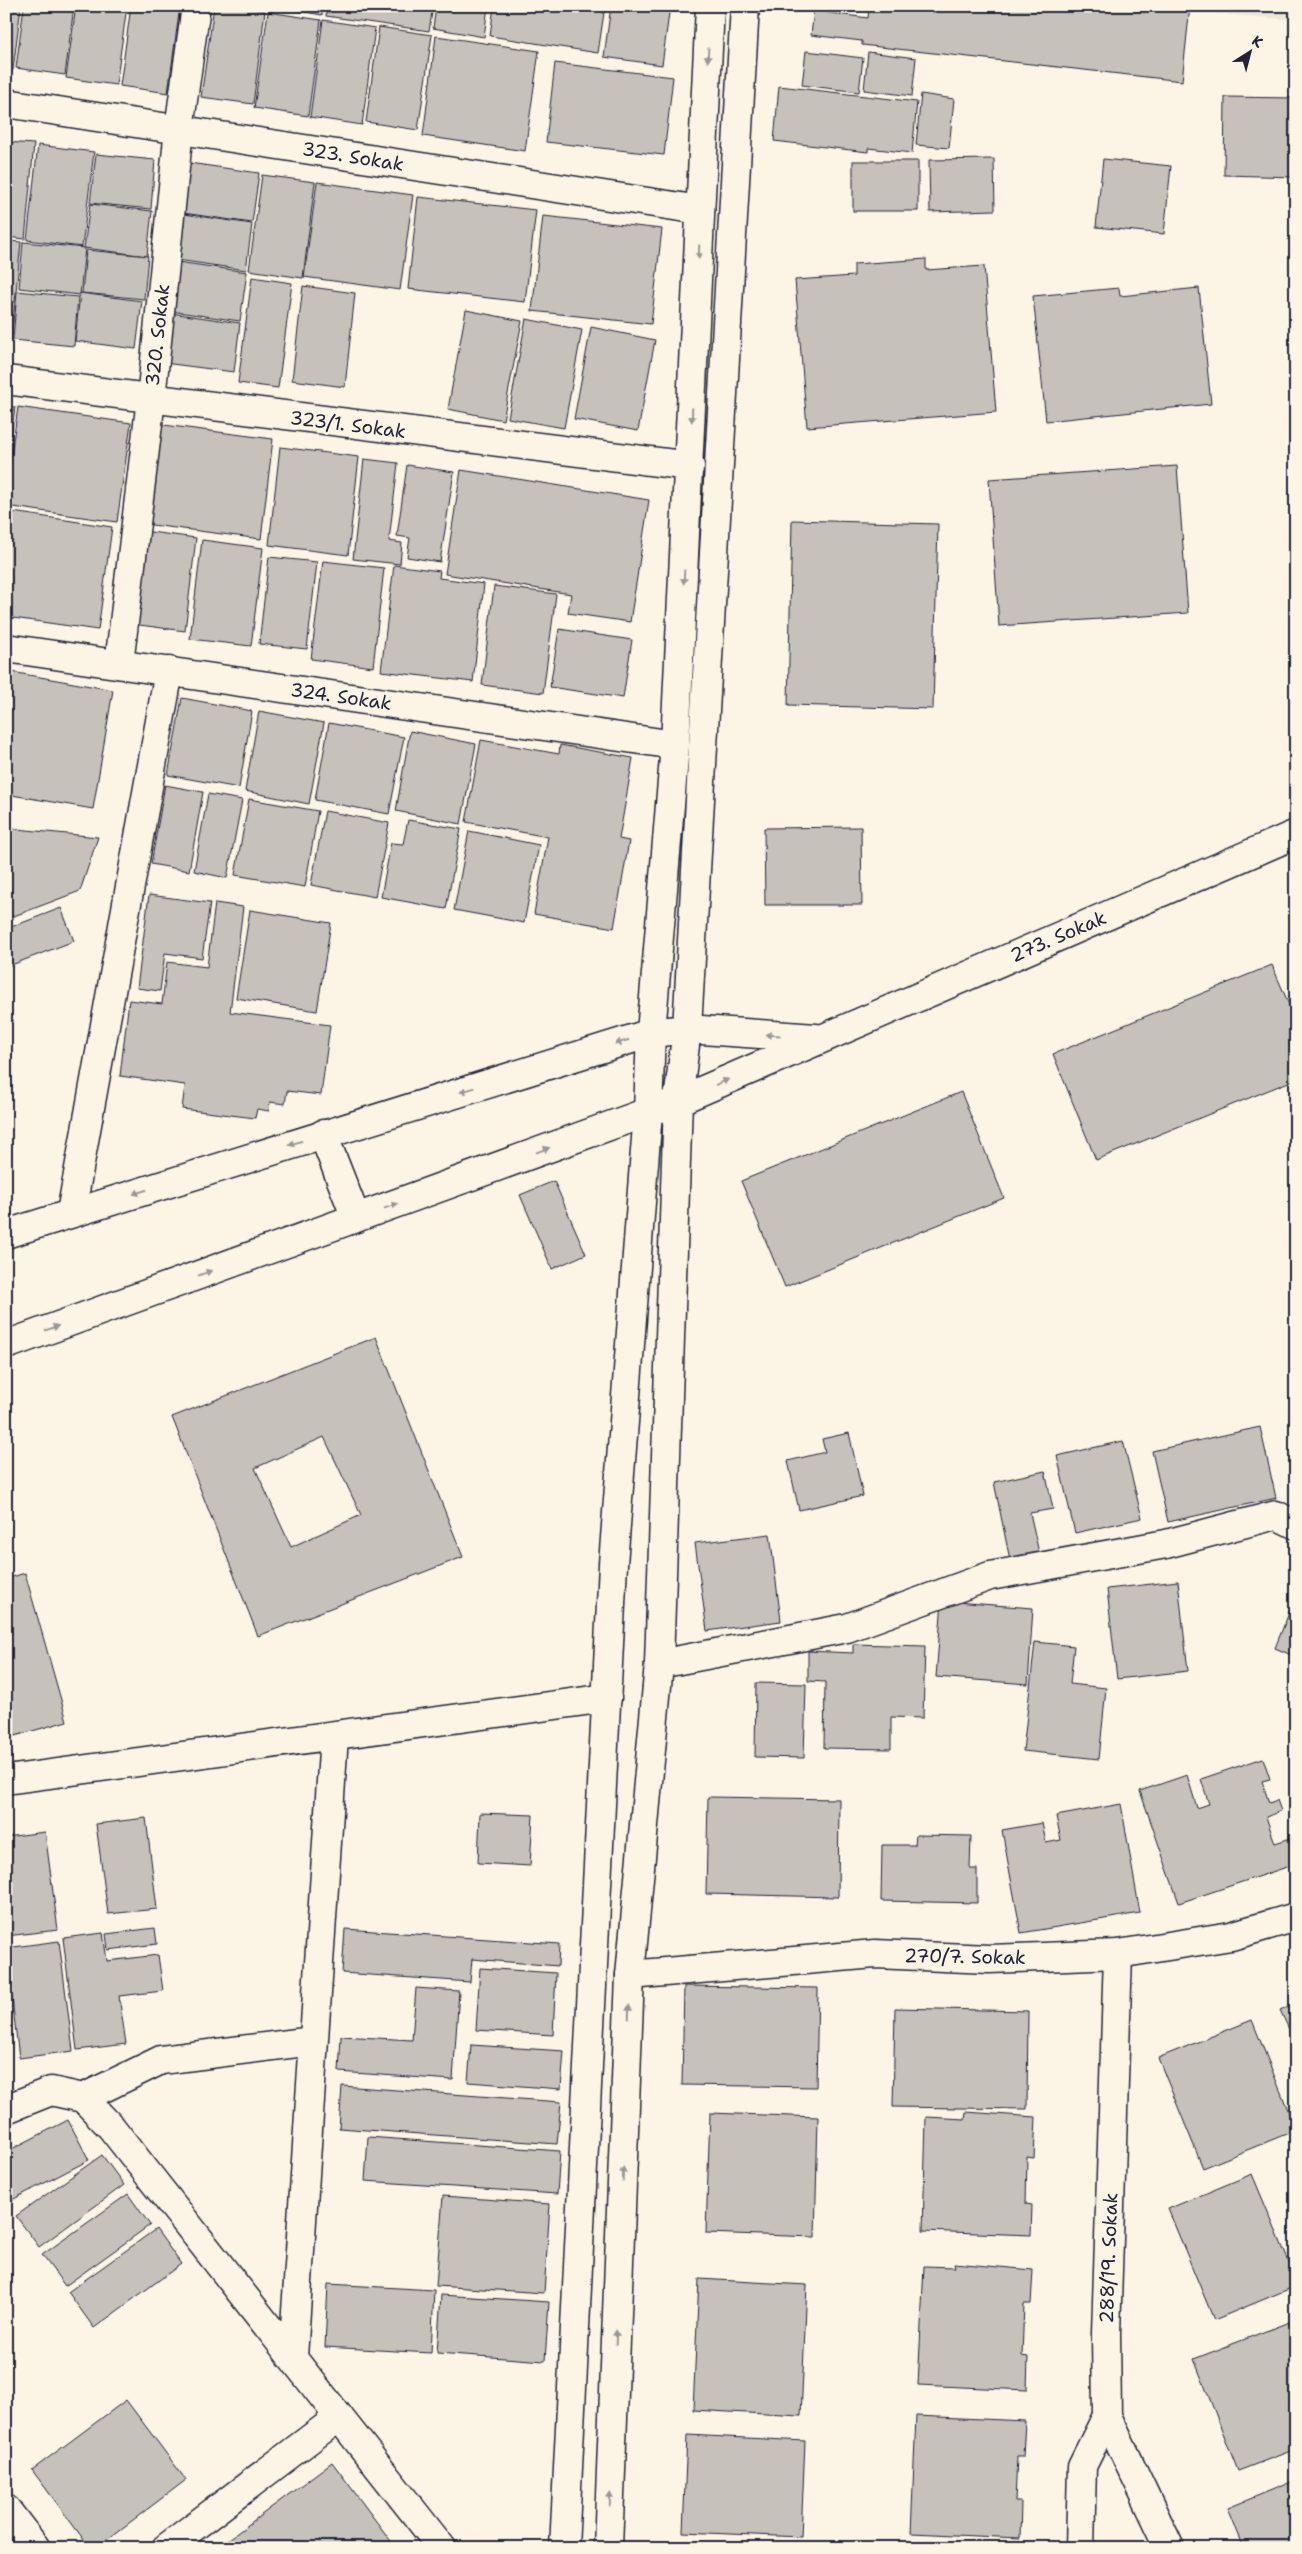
<svg xmlns="http://www.w3.org/2000/svg" width="1302" height="2554" viewBox="0 0 1302 2554" font-family="'Shantell Sans',sans-serif">
	<rect width="100%" height="100%" fill="#fcf5e5"/>
	<filter id="ink" filterUnits="userSpaceOnUse"><feTurbulence type="fractalNoise" baseFrequency=".02" numOctaves="2"/><feDisplacementMap in="SourceGraphic" scale="10" xChannelSelector="R" yChannelSelector="G"/><feConvolveMatrix kernelMatrix="1 2 1 2 8 2 1 2 1" color-interpolation-filters="sRGB"/></filter>
	<g filter="url(#ink)">
		<polygon fill="#ece5d8" points="1125,6 1296,6 1296,20"/>
		<g fill="#c6c1bb" stroke="#22223b" fill-rule="evenodd">
			<polygon points="6,6 21,6 13,70 6,69"/>
			<polygon points="24,6 74,6 65,75 16,68"/>
			<polygon points="76,6 127,6 116,85 66,78"/>
			<polygon points="131,6 180,6 168,93 120,86"/>
			<polygon points="214,6 236,6 265,11 253,104 201,97"/>
			<polygon points="270,6 323,6 322,15"/>
			<polygon points="327,6 433,6 429,31 326,16"/>
			<polygon points="436,6 488,6 484,37 433,28"/>
			<polygon points="494,6 605,6 598,53 490,36"/>
			<polygon points="611,6 670,6 662,65 604,57"/>
			<polygon points="869,6 1190,6 1182,81 862,45 862,41 811,35 814,11 868,18"/>
			<polygon points="268,12 321,20 308,116 254,108"/>
			<polygon points="323,20 375,28 362,125 310,117"/>
			<polygon points="379,27 432,35 418,130 366,122"/>
			<polygon points="436,36 539,51 525,151 423,136"/>
			<polygon points="806,51 863,58 859,92 802,85"/>
			<polygon points="868,52 916,58 912,96 864,90"/>
			<polygon points="555,63 673,77 664,155 546,142"/>
			<polygon points="779,86 917,102 912,153 868,148 868,152 774,141"/>
			<polygon points="921,94 954,99 949,148 916,145"/>
			<polygon points="1225,97 1296,98 1296,177 1224,175"/>
			<polygon points="6,142 34,144 25,239 6,237"/>
			<polygon points="38,145 94,152 82,247 27,240"/>
			<polygon points="96,154 155,160 151,209 90,203"/>
			<polygon points="994,159 995,210 930,212 929,160"/>
			<polygon points="1103,159 1171,166 1164,234 1096,227"/>
			<rect x="853" y="161" width="65" height="50"/>
			<polygon points="189,163 259,173 252,223 183,213"/>
			<polygon points="262,175 315,182 303,278 249,270"/>
			<polygon points="317,182 413,195 400,290 304,277"/>
			<polygon points="418,197 536,210 525,302 408,289"/>
			<polygon points="90,204 152,211 147,256 84,248"/>
			<polygon points="184,214 252,224 246,270 177,260"/>
			<polygon points="543,216 662,229 651,324 532,311"/>
			<polygon points="6,241 21,242 11,342 6,342"/>
			<polygon points="23,242 85,248 80,295 19,288"/>
			<polygon points="86,250 148,256 144,299 82,293"/>
			<polygon points="926,259 926,270 984,266 996,412 807,427 795,280 854,276 854,264"/>
			<polygon points="177,262 247,272 240,321 171,311"/>
			<polygon points="252,277 292,283 278,388 238,383"/>
			<polygon points="303,286 355,293 345,387 292,380"/>
			<polygon points="1119,288 1120,296 1199,288 1211,404 1046,421 1033,296"/>
			<polygon points="17,291 78,297 74,346 13,340"/>
			<polygon points="80,293 142,301 136,349 75,341"/>
			<polygon points="466,310 522,321 503,420 448,409"/>
			<polygon points="171,313 240,323 234,372 164,363"/>
			<polygon points="526,319 582,330 564,428 508,418"/>
			<polygon points="591,327 655,340 638,431 574,419"/>
			<polygon points="6,406 15,407 6,474"/>
			<polygon points="18,407 131,423 117,522 6,506 6,490"/>
			<polygon points="156,424 273,439 261,539 144,524"/>
			<polygon points="280,447 359,457 348,555 269,545"/>
			<polygon points="364,459 398,463 389,541 402,543 400,564 353,559"/>
			<polygon points="407,465 454,472 440,562 407,557 410,538 397,536"/>
			<polygon points="1177,466 1188,613 999,626 989,479"/>
			<polygon points="461,470 649,500 630,622 568,613 571,594 445,574"/>
			<polygon points="6,511 112,527 98,630 6,617"/>
			<polygon points="792,520 938,524 933,709 788,705"/>
			<polygon points="143,531 196,538 185,631 132,624"/>
			<polygon points="202,540 263,548 251,646 190,639"/>
			<polygon points="269,557 317,562 307,649 259,644"/>
			<polygon points="323,561 384,568 373,667 311,659"/>
			<polygon points="394,565 440,571 439,578 484,584 473,682 381,671"/>
			<polygon points="494,586 556,594 543,693 482,685"/>
			<polygon points="559,629 632,640 623,698 550,687"/>
			<polygon points="6,671 113,690 93,809 6,794"/>
			<polygon points="182,698 252,711 239,788 168,775"/>
			<polygon points="259,711 324,723 309,804 245,791"/>
			<polygon points="329,723 404,737 389,814 315,800"/>
			<polygon points="410,731 476,744 461,824 396,811"/>
			<polygon points="481,740 559,754 560,745 633,758 619,839 629,841 614,928 534,914 548,837 466,822"/>
			<polygon points="165,785 203,792 189,871 151,864"/>
			<polygon points="208,794 242,800 227,878 194,871"/>
			<polygon points="249,799 318,811 305,887 235,875"/>
			<polygon points="325,811 389,823 375,897 311,885"/>
			<polygon points="408,820 461,829 446,909 381,897 391,843 403,844"/>
			<polygon points="861,827 862,905 765,905 764,828"/>
			<polygon points="6,828 98,837 80,891 6,919"/>
			<polygon points="469,831 539,845 524,923 454,910"/>
			<polygon points="149,895 210,903 202,958 165,953 160,991 137,988"/>
			<polygon points="215,903 243,907 230,1012 330,1025 321,1095 287,1091 285,1104 270,1102 269,1111 257,1109 255,1118 182,1109 185,1085 120,1076 129,1000 162,1004 167,962 207,967"/>
			<polygon points="61,908 74,941 6,967 6,929"/>
			<polygon points="250,910 331,923 317,1011 236,998"/>
			<polygon points="1272,965 1296,1021 1296,1079 1096,1160 1053,1054"/>
			<polygon points="961,1092 1004,1198 785,1287 741,1181"/>
			<polygon points="554,1181 586,1254 552,1269 520,1195"/>
			<path d="M376,1337L463,1557L258,1636L172,1417ZM324,1437L361,1515L291,1547L255,1468Z"/>
			<polygon points="1260,1427 1276,1498 1168,1522 1152,1451"/>
			<polygon points="849,1433 863,1496 799,1510 788,1461 825,1452 822,1439"/>
			<polygon points="1123,1441 1142,1518 1075,1533 1057,1456"/>
			<polygon points="1045,1471 1053,1509 1030,1513 1039,1553 1010,1560 994,1482"/>
			<polygon points="770,1534 781,1621 707,1631 695,1543"/>
			<polygon points="25,1573 67,1721 15,1736 6,1706 6,1631 10,1630 6,1619 6,1579"/>
			<polygon points="1178,1581 1188,1671 1117,1679 1107,1589"/>
			<polygon points="1296,1595 1296,1657 1275,1648"/>
			<polygon points="942,1601 1033,1608 1028,1684 936,1677"/>
			<polygon points="1035,1642 1074,1646 1070,1684 1106,1688 1099,1759 1023,1751"/>
			<polygon points="853,1644 925,1646 923,1718 891,1717 891,1749 824,1748 825,1682 808,1681 808,1651 853,1653"/>
			<polygon points="756,1683 806,1684 804,1758 755,1757"/>
			<polygon points="1263,1758 1270,1779 1262,1781 1269,1803 1277,1800 1281,1811 1266,1817 1275,1843 1291,1838 1296,1853 1296,1864 1179,1903 1140,1791 1187,1775 1197,1808 1209,1804 1201,1779"/>
			<polygon points="708,1797 839,1799 838,1897 706,1894"/>
			<polygon points="1121,1804 1140,1913 1021,1933 1002,1830 1042,1823 1046,1843 1061,1840 1056,1816"/>
			<polygon points="480,1813 533,1815 530,1866 478,1863"/>
			<polygon points="146,1818 157,1909 108,1914 96,1824"/>
			<polygon points="45,1832 58,1930 6,1936 6,1837"/>
			<polygon points="916,1835 971,1836 970,1869 977,1869 977,1903 881,1901 882,1845 915,1845"/>
			<polygon points="155,1928 157,1944 108,1950 106,1934"/>
			<polygon points="345,1929 559,1944 558,1966 472,1959 470,1982 342,1973"/>
			<polygon points="103,1933 107,1961 158,1955 163,1991 119,1996 126,2044 77,2050 63,1938"/>
			<polygon points="59,1941 73,2051 19,2058 6,1948"/>
			<polygon points="480,1968 556,1973 553,2035 476,2030"/>
			<polygon points="684,1986 818,1988 816,2087 682,2085"/>
			<polygon points="416,1988 459,1991 453,2080 339,2072 341,2036 412,2040"/>
			<polygon points="1296,2003 1296,2044 1280,2010"/>
			<polygon points="895,2008 1028,2011 1027,2109 893,2107"/>
			<polygon points="1252,2020 1296,2130 1203,2168 1158,2058"/>
			<polygon points="471,2045 564,2051 561,2089 468,2082"/>
			<polygon points="342,2086 561,2102 557,2144 339,2128"/>
			<polygon points="966,2112 1036,2117 1034,2158 1027,2157 1026,2204 1032,2205 1031,2235 923,2231 926,2117 965,2119"/>
			<polygon points="710,2113 818,2117 815,2237 706,2233"/>
			<polygon points="68,2120 89,2160 6,2203 6,2152"/>
			<polygon points="368,2137 560,2151 557,2194 365,2181"/>
			<polygon points="102,2155 124,2185 39,2247 16,2216"/>
			<polygon points="1252,2174 1296,2279 1296,2286 1214,2320 1168,2209"/>
			<polygon points="128,2194 150,2225 65,2286 42,2255"/>
			<polygon points="443,2196 550,2204 544,2293 436,2286"/>
			<polygon points="156,2229 181,2264 94,2328 68,2292"/>
			<polygon points="954,2263 1033,2270 1031,2304 1024,2304 1022,2356 1028,2357 1027,2390 918,2385 924,2266 955,2267"/>
			<polygon points="699,2279 807,2285 801,2416 693,2410"/>
			<polygon points="328,2284 434,2290 431,2353 325,2347"/>
			<polygon points="441,2295 549,2302 545,2361 437,2353"/>
			<polygon points="1289,2322 1296,2339 1296,2449 1238,2471 1194,2359"/>
			<polygon points="126,2400 186,2480 96,2548 90,2548 32,2470"/>
			<polygon points="916,2416 1025,2421 1023,2457 1017,2457 1015,2502 1021,2502 1020,2538 911,2533"/>
			<polygon points="687,2435 805,2441 801,2537 683,2532"/>
			<polygon points="332,2462 396,2548 217,2548"/>
			<polygon points="1296,2480 1296,2548 1244,2548 1228,2508"/>
		</g>
		<g fill="none" stroke-linecap="round" stroke-linejoin="round">
			<defs>
				<g id="minor">
					<polyline points="6,103 700,210"/>
					<polyline points="6,380 690,466"/>
					<polyline points="119,664 151,399 179,129 196,6"/>
					<polyline points="71,1213 169,671"/>
					<polyline points="659,1664 847,1628 990,1576 1166,1544 1276,1515 1296,1525"/>
					<polyline points="6,1780 607,1698"/>
					<polyline points="1118,1954 1106,2334 1107,2416 1170,2548"/>
					<polyline points="83,2098 161,2060 313,2041"/>
					<polyline points="6,2109 51,2091 83,2098 111,2127 442,2548"/>
					<polyline points="293,2357 334,1736"/>
					<polyline points="166,2548 339,2417"/>
					<polyline points="1080,2548 1082,2466 1107,2416"/>
				</g>
				<g id="tertiary">
					<polyline points="6,648 675,745"/>
					<polyline points="323,1134 356,1218"/>
					<polyline points="6,1234 651,1033 687,1029 816,1038"/>
					<polyline points="6,1345 678,1101 1296,834"/>
					<polyline points="630,1975 875,1954 989,1959 1118,1954 1231,1936 1296,1917"/>
					<polyline points="564,2548 613,1564 648,1112 651,1033 675,745 710,6"/>
					<polyline points="608,2548 630,1975 659,1664 678,1101 687,1029 745,6"/>
				</g>
				<polyline id="secondary" points="6,2509 36,2548"/>
			</defs>
			<use href="#minor" stroke="#22223b" stroke-width="31"/>
			<use href="#tertiary" stroke="#22223b" stroke-width="31"/>
			<use href="#secondary" stroke="#22223b" stroke-width="31"/>
			<use href="#minor" stroke="#fcf5e5" stroke-width="28"/>
			<use href="#tertiary" stroke="#fcf5e5" stroke-width="28"/>
			<use href="#secondary" stroke="#fcf5e5" stroke-width="28"/>
		</g>
		<defs><path id="oneway-solid" d="M-6-.8H1V-3.2L6.5 0L1 3.2V.8H-6Z" transform="scale(1.25)"/></defs>
		<g fill="#9a9698">
			<use href="#oneway-solid" transform="translate(708 55) rotate(93)"/>
			<use href="#oneway-solid" transform="translate(699 252) rotate(92)"/>
			<use href="#oneway-solid" transform="translate(692 415) rotate(92)"/>
			<use href="#oneway-solid" transform="translate(684 577) rotate(93)"/>
			<use href="#oneway-solid" transform="translate(773 1035) rotate(-176)"/>
			<use href="#oneway-solid" transform="translate(622 1042) rotate(163)"/>
			<use href="#oneway-solid" transform="translate(722 1082) rotate(-24)"/>
			<use href="#oneway-solid" transform="translate(467 1090) rotate(163)"/>
			<use href="#oneway-solid" transform="translate(295 1143) rotate(163)"/>
			<use href="#oneway-solid" transform="translate(543 1150) rotate(-20)"/>
			<use href="#oneway-solid" transform="translate(140 1192) rotate(163)"/>
			<use href="#oneway-solid" transform="translate(391 1206) rotate(-20)"/>
			<use href="#oneway-solid" transform="translate(205 1273) rotate(-20)"/>
			<use href="#oneway-solid" transform="translate(52 1328) rotate(-20)"/>
			<use href="#oneway-solid" transform="translate(629 2012) rotate(-88)"/>
			<use href="#oneway-solid" transform="translate(623 2174) rotate(-88)"/>
			<use href="#oneway-solid" transform="translate(616 2337) rotate(-88)"/>
			<use href="#oneway-solid" transform="translate(610 2499) rotate(-88)"/>
		</g>
	</g>
	<g text-anchor="middle" stroke-width="5" stroke-linejoin="round" paint-order="stroke">
		<g font-size="19" fill="#22223b" stroke="#fcf5e5">
			<text transform="translate(353 156) rotate(9)" y="7">323. Sokak</text>
			<text transform="translate(157 335) rotate(-84)" y="7">320. Sokak</text>
			<text transform="translate(348 424) rotate(7)" y="7">323/1. Sokak</text>
			<text transform="translate(341 696) rotate(8)" y="7">324. Sokak</text>
			<text transform="translate(1058 936) rotate(-23)" y="7">273. Sokak</text>
			<text transform="translate(965 1956) rotate(1)" y="7">270/7. Sokak</text>
			<text transform="translate(1108 2258) rotate(-88)" y="7">288/19. Sokak</text>
		</g>
	</g>
	<rect width="1302" height="2554" fill="none" stroke="#fcf5e5" stroke-width="25"/>
	<rect x="12" y="12" width="1277" height="2529" fill="none" stroke="#22223b" stroke-width="2" filter="url(#ink)"/>
	<g transform="translate(1250 52) rotate(36)" stroke="#fcf5e5" stroke-width="4" paint-order="stroke">
	<path d="M0-4L9 19L0 12L-9 19Z" fill="#22223b"/>
	<text y="-8" font-size="14" font-weight="bold" text-anchor="middle" fill="#22223b">K</text>
	</g>
</svg>
